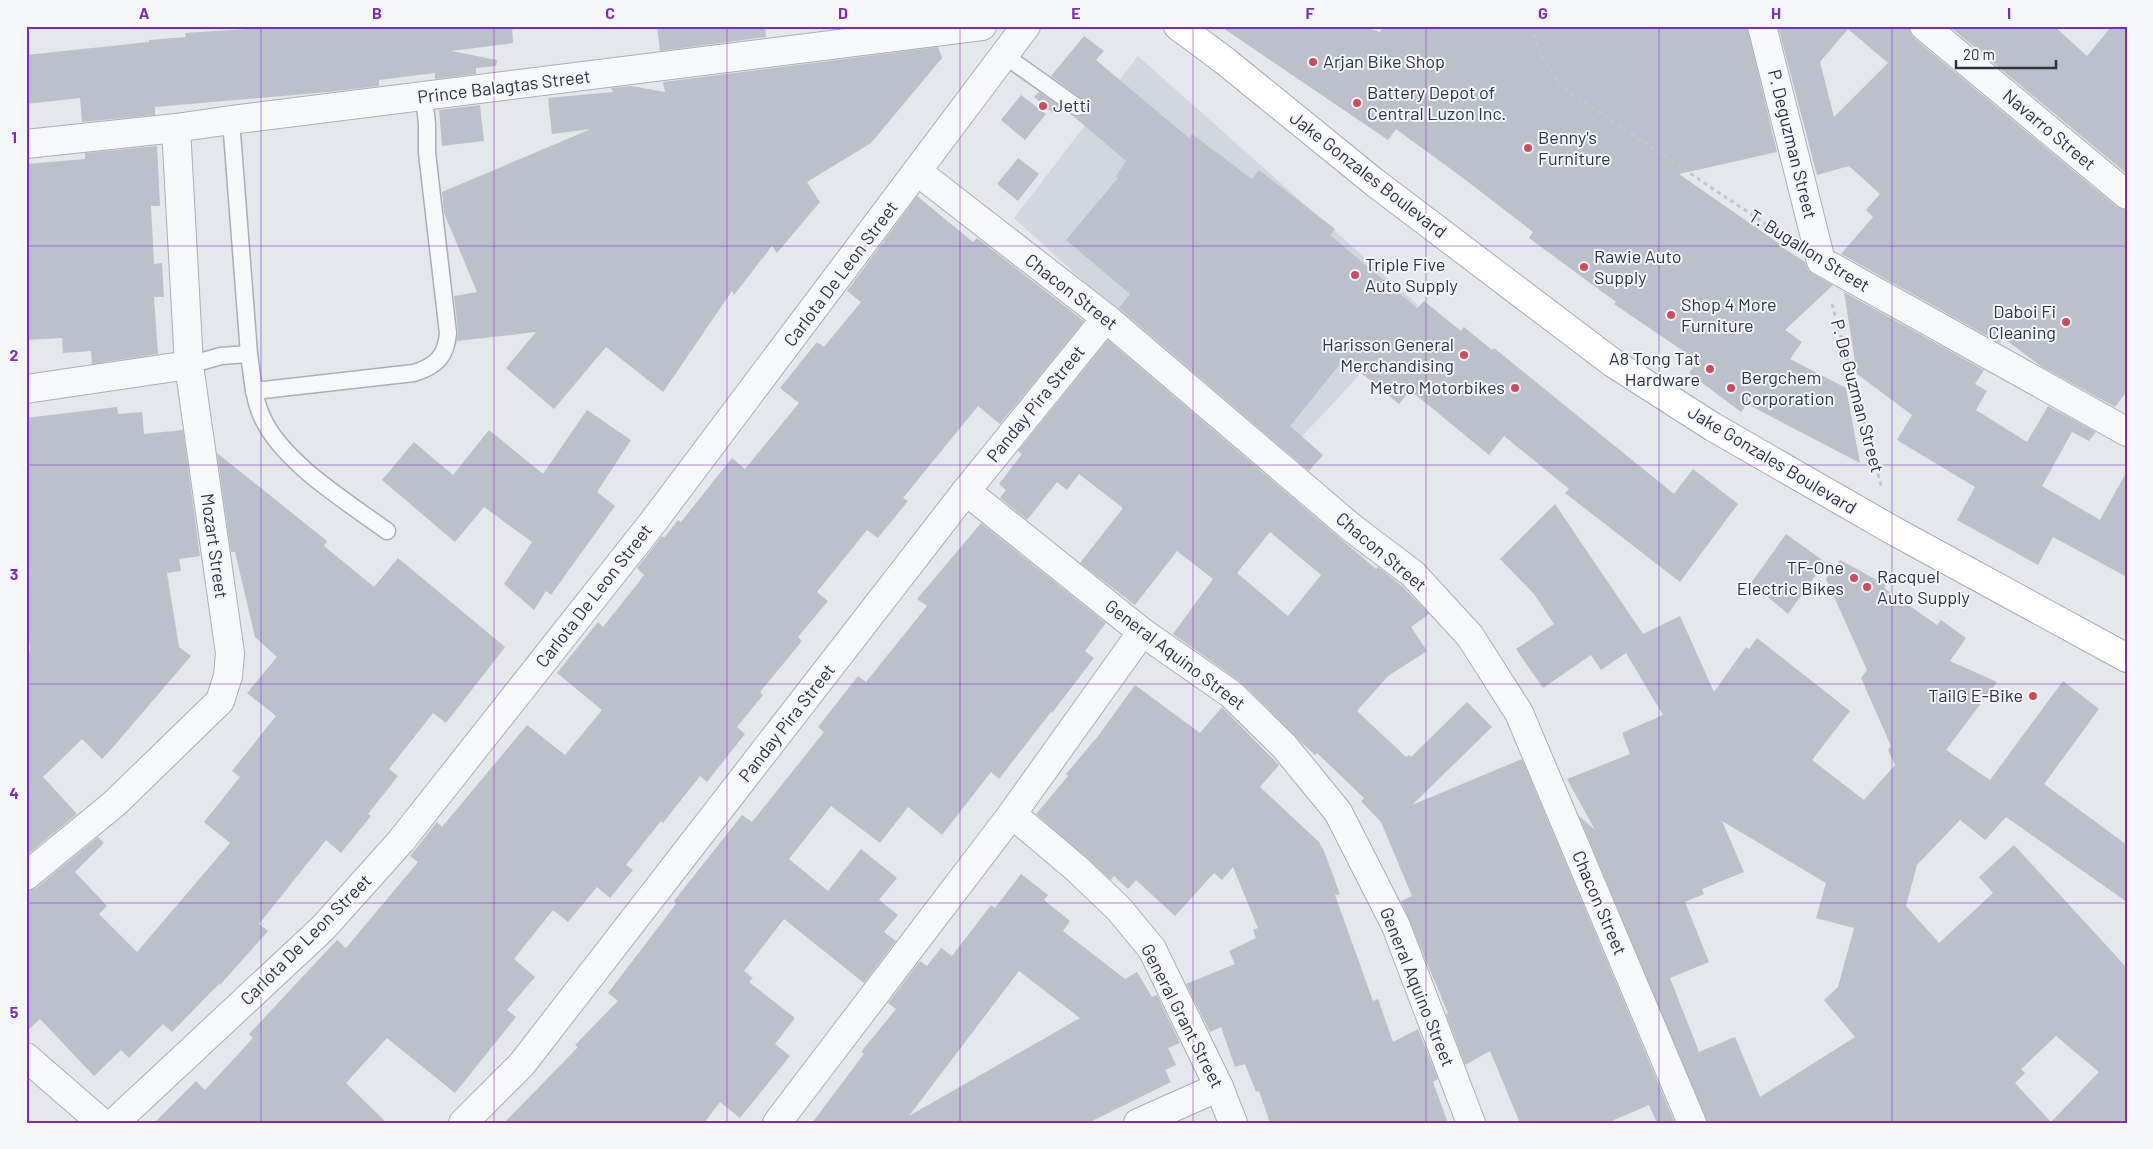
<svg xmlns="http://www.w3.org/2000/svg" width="2153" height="1149" viewBox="0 0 2153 1149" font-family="Barlow,sans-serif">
	<rect width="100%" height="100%" fill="#e4e7ec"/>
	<polygon fill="#d2d6de" points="1138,56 1418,305 1352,383 1280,460 1014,218"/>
	<g fill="#bbc0ca" fill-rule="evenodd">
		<polygon points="298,26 512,26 513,43 451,51 497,60 496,66 476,68 476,74 435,79 435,73 379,80 379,86 328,92 155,107 155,115 82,122 80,98 26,104 26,55 149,42 149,40 186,37 185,33"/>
		<polygon points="657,26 765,26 766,37 660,51"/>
		<polygon points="1220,26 1361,26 1380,32 1384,26 1747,26 1777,152 1679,174 1781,245 1780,246 1805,262 1808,270 1813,274 1833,285 1785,330 1802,342 1790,359 1846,388 1860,463 1747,404 1741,412 1689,373 1698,361 1614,304 1616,302 1529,238 1533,232 1463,178 1396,129 1388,140"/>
		<path d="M1778,26H1909L1910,32L1914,38L2117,207L2127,210V391L2115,407L2042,367L2003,338L2000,343L1841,254L1873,217L1866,210L1880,194L1849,166L1817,175ZM1848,29L1888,63L1834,117L1820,62Z"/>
		<polygon points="1949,26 2054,26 2087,56 2112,26 2127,26 2127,174"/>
		<polygon points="1084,36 1104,51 1096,60 1189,138 1192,134 1252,179 1259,170 1335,229 1330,235 1417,308 1424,301 1461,331 1464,327 1492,350 1494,348 1674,494 1693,469 1738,504 1680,582 1565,493 1569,489 1504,436 1489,455 1410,390 1399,404 1344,359 1290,426 1323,455 1309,471 1119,308 1130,294 1066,240 1118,178 1116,176 1126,161 1072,115 1077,117 1085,113 1087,108 1086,102 1051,76"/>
		<polygon points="938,47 942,58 871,143 807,182 820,202 777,253 772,246 734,295 732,291 663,392 606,347 554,409 506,368 536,332 457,341 458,332 454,296 477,292 444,213 442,192 591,129 552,134 548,98 613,92 611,88 631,86 665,92 663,82"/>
		<polygon points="1039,92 1059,106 1053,113 1034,97"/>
		<polygon points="1021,95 1046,114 1025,140 1001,120"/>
		<polygon points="480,105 484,141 442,146 439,110"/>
		<polygon points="157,146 160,206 151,206 154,264 162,263 164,297 154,297 158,354 92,364 91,351 63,353 62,338 26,340 26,164 85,159 85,153"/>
		<polygon points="1018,158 1039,174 1018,201 997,184"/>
		<polygon points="917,196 973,242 977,238 1084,321 1000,424 978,406 903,498 908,501 878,538 867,530 817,592 828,601 798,637 802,641 760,692 763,695 737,727 745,734 707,782 700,776 663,823 661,821 626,865 633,870 610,898 597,887 568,922 553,910 514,959 535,977 507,1010 516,1017 455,1093 387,1038 346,1083 387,1123 154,1123 196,1081 205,1090 253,1038 249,1034 337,940 346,948 418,862 410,856 437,822 442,827 527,725 565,755 602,710 557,673 598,622 603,627 638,583 644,575 637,568 662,536 664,538 678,520 681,522 732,458 745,469 799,403 780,388 817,342 824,347 861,302 847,291"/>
		<polygon points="1844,292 1984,370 1975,384 1987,391 1976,410 2027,442 2048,406 2096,432 2089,441 2072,432 2042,486 2100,520 2127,471 2127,577 2053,537 2038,565 1957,520 1975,487 1897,440 1912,415 1857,374"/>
		<path d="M1108,340L1376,569L1378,567L1402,586L1429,614L1411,627L1427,651L1388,676L1357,711L1406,757L1409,755L1411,757L1467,702L1492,727L1412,805L1522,759L1675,1123H1657L1649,1105L1607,1123H1520L1490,1051L1465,1065L1446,1014L1448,1013L1401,901L1412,896L1381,822L1361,801L1364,798L1317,753L1315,755L1302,743L1242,683L1173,634L1213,579L1177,551L1135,605L1080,563L1123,508L1079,474L1067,490L1057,482L1027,520L1000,498L1006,490L999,484L1022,454L1018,451ZM1270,532L1321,575L1288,616L1237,573Z"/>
		<polygon points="117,407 118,414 142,412 144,434 183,430 200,556 179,559 181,571 167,573 179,647 191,656 114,746 102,759 82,739 43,777 77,814 26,856 26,655 30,652 26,593 26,418"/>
		<polygon points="587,410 631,440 597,492 615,506 551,595 546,591 534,610 504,584 532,542 484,507 455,542 382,480 414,442 453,475 489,430 543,474"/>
		<polygon points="217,453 327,541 324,546 374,587 398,558 505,647 446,723 433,713 389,769 398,776 368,814 371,816 341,853 326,840 259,924 268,931 220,985 219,984 172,1032 163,1024 129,1058 121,1050 94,1076 40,1019 26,1032 26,891 36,888 98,837 104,843 75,872 107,906 99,914 137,952 230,843 204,822 240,777 232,771 276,716 247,693 277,657 255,637 235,552 231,552"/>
		<path d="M1555,504L1643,634L1680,616L1714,692L1746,647L1749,649L1757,638L1850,711L1812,760L1864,800L1895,765L1888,750L1891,746L1861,678L1867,670L1826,579L1840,560L1886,585L1884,588L1937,625L1941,620L1966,638L1950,661L1997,682L1946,750L1990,780L2063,681L2099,709L2044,784L2127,845V902L2006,817L1985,840L1960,820L1917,865L1906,906L1939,943L1993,893L1979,877L2014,845L2127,968V1123H1707L1579,816L1595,830L1567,779L1630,754L1622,733L1663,715L1626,653L1601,670L1591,655L1543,688L1516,649L1554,624L1534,594L1500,559ZM1722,821L1826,883L1816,918L1854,928L1838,987L1824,1000L1855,1037L1760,1097L1735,1037L1699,1052L1670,978L1709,962L1685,902L1704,894L1702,889L1744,872ZM2056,1036L2099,1072L2051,1122L2015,1083L2025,1073L2021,1069Z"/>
		<polygon points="981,523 1106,623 1085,651 1094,658 1052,713 1051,712 999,779 991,772 942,835 908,807 880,843 831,806 789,859 828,891 861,849 897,878 879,900 898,915 884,932 896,941 864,983 784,919 744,971 753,978 749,982 795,1018 775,1044 790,1056 740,1118 720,1102 704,1123 504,1123 578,1047 575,1045 618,1001 608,993 676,904 674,901 742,815 752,822 824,732 818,727 858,676 866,682 927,606 917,599"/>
		<polygon points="1786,534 1825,562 1788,614 1751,583"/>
		<polygon points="1135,685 1200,733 1222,707 1279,765 1260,787 1319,842 1324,851 1340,894 1335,895 1373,1001 1378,999 1393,1042 1418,1029 1438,1079 1433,1082 1448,1123 1270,1123 1259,1091 1256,1092 1245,1064 1235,1067 1221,1027 1210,1032 1186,984 1235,964 1229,951 1256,938 1253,930 1258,928 1233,867 1222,880 1214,873 1175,916 1136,880 1128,889 1114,876 1111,880 1036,814 1068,776 1066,774 1098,736"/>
		<path d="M1021,874L1048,895L1044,900L1070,921L1063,931L1125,979L1137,972L1152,997L1157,995L1180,1043L1168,1048L1176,1065L1165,1070L1171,1082L1088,1123H812L864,1054L861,1052L896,1009L888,1003L920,961L927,966L941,948L952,956L991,905L995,908ZM1019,971L1080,1018L909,1116Z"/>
	</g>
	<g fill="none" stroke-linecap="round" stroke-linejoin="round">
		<defs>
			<g id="service">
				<polyline points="1004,55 1077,107"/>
				<path d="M231,120L249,354C252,374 253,397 262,417C283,463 346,501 387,531"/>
				<polyline points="189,365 221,356 249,354"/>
				<path d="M254,391L414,373C436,366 446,357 448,333L427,153V124L424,97"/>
			</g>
			<g id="minor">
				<polyline points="1762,26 1821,261 2127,432"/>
				<polyline points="1924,26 2127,195"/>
				<polyline points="26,144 176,128 231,120 982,26"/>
				<polyline points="918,172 1106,318 1352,528 1413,574 1470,636 1519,713 1692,1123"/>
				<polyline points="26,389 189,365"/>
				<polyline points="966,491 1142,632 1231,694 1284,746 1338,812 1396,926 1471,1123"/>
				<polyline points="1012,814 1076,868 1119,909 1152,949 1219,1087 1233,1123"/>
				<polyline points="26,876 114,804 220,701 228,676 230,653 189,365 176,128"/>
				<polyline points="26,1057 102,1123"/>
				<polyline points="114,1123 323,928 401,841 653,522 1026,26"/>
				<polyline points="463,1123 522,1064 966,491 1106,318"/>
				<polyline points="777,1123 1012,814 1142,632"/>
				<polyline points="1138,1123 1219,1087"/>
			</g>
			<polyline id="primary" points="1178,26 1225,61 1374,182 1613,363 1713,427 1894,531 2127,658"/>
		</defs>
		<use href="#service" stroke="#a9aeb7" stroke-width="19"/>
		<use href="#minor" stroke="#a9aeb7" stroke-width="30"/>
		<use href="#primary" stroke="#a3abb8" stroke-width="30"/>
		<g stroke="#c2c5cb" stroke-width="3" stroke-dasharray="4 4" stroke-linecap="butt">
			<polyline points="1532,26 1538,49 1560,86 1782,235"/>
			<polyline points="1832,304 1882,489"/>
		</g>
		<use href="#service" stroke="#f7f8fa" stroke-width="16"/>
		<use href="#minor" stroke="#f7f8fa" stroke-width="28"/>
		<use href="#primary" stroke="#fff" stroke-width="28"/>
	</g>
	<path fill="none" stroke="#7b2cbf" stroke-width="1" stroke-opacity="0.55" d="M261,26V1123M494,26V1123M727,26V1123M960,26V1123M1193,26V1123M1426,26V1123M1659,26V1123M1892,26V1123M26,246H2127M26,465H2127M26,684H2127M26,903H2127"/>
	<g fill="#d1495b" stroke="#f4f6f9" stroke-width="2">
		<circle cx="1313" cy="62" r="5"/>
		<circle cx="1357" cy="103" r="5"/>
		<circle cx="1043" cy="106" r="5"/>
		<circle cx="1528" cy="148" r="5"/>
		<circle cx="1584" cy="267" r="5"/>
		<circle cx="1355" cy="275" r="5"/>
		<circle cx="1671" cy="315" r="5"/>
		<circle cx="2066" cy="322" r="5"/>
		<circle cx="1464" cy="355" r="5"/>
		<circle cx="1710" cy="369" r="5"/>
		<circle cx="1515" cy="388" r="5"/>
		<circle cx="1731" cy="388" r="5"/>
		<circle cx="1854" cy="578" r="5"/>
		<circle cx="1867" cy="587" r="5"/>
		<circle cx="2033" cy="696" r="5"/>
	</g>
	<g text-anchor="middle" stroke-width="4" stroke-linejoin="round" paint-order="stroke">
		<g font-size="18" fill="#2b3445" stroke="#f4f6f9" text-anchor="start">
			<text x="1323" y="68">Arjan Bike Shop</text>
			<text x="1367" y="99">Battery Depot of<tspan x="1367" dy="21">Central Luzon Inc.</tspan></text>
			<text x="1053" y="112">Jetti</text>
			<text x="1538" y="144">Benny's<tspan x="1538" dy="21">Furniture</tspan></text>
			<text x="1594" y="263">Rawie Auto<tspan x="1594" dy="21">Supply</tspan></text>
			<text x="1365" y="271">Triple Five<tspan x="1365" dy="21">Auto Supply</tspan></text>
			<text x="1681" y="311">Shop 4 More<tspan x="1681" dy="21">Furniture</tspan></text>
			<text x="2056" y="318" text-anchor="end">Daboi Fi<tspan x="2056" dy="21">Cleaning</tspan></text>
			<text x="1454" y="351" text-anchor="end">Harisson General<tspan x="1454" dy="21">Merchandising</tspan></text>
			<text x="1700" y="365" text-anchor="end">A8 Tong Tat<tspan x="1700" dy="21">Hardware</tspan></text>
			<text x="1741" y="384">Bergchem<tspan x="1741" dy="21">Corporation</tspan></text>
			<text x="1505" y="394" text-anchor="end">Metro Motorbikes</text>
			<text x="1844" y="574" text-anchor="end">TF-One<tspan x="1844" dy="21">Electric Bikes</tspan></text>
			<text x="1877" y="583">Racquel<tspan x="1877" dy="21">Auto Supply</tspan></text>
			<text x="2023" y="702" text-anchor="end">TailG E-Bike</text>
		</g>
		<g font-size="18" fill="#2b3445" stroke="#f4f6f9">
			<text transform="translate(504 87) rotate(-7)" y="6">Prince Balagtas Street</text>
			<text transform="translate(2049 130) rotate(40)" y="6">Navarro Street</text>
			<text transform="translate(1792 144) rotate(76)" y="6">P. Deguzman Street</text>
			<text transform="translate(1368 175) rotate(38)" y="6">Jake Gonzales Boulevard</text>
			<text transform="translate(1809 251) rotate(32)" y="6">T. Bugallon Street</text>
			<text transform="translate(841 274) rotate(-53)" y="6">Carlota De Leon Street</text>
			<text transform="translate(1071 292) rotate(38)" y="6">Chacon Street</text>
			<text transform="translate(1857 396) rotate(75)" y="6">P. De Guzman Street</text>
			<text transform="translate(1036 404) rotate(-51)" y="6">Panday Pira Street</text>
			<text transform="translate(1772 460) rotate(31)" y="6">Jake Gonzales Boulevard</text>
			<text transform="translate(214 546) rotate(82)" y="6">Mozart Street</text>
			<text transform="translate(1381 552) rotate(40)" y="6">Chacon Street</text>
			<text transform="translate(594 596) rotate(-52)" y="6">Carlota De Leon Street</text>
			<text transform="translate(1175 655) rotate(37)" y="6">General Aquino Street</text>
			<text transform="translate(787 723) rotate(-52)" y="6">Panday Pira Street</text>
			<text transform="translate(1599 903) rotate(67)" y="6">Chacon Street</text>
			<text transform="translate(306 940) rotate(-45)" y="6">Carlota De Leon Street</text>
			<text transform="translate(1417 987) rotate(68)" y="6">General Aquino Street</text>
			<text transform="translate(1182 1016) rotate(63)" y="6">General Grant Street</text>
		</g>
	</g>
	<rect width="2153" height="1149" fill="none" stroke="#f4f6f9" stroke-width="55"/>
	<path d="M1956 60v8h100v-8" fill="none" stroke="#2b3445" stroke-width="2.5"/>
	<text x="1963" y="60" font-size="15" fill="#2b3445" stroke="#f4f6f9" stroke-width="4" paint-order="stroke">20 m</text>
	<rect x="28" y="28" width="2098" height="1094" fill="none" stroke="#7b2cbf" stroke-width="2"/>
	<g font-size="16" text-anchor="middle" font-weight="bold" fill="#7b2cbf">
		<text x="144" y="19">A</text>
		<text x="377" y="19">B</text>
		<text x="610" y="19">C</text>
		<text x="843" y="19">D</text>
		<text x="1076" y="19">E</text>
		<text x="1310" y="19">F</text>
		<text x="1543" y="19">G</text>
		<text x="1776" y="19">H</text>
		<text x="2009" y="19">I</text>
		<text x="14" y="143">1</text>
		<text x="14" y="361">2</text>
		<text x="14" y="580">3</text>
		<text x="14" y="799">4</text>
		<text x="14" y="1018">5</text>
	</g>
</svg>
